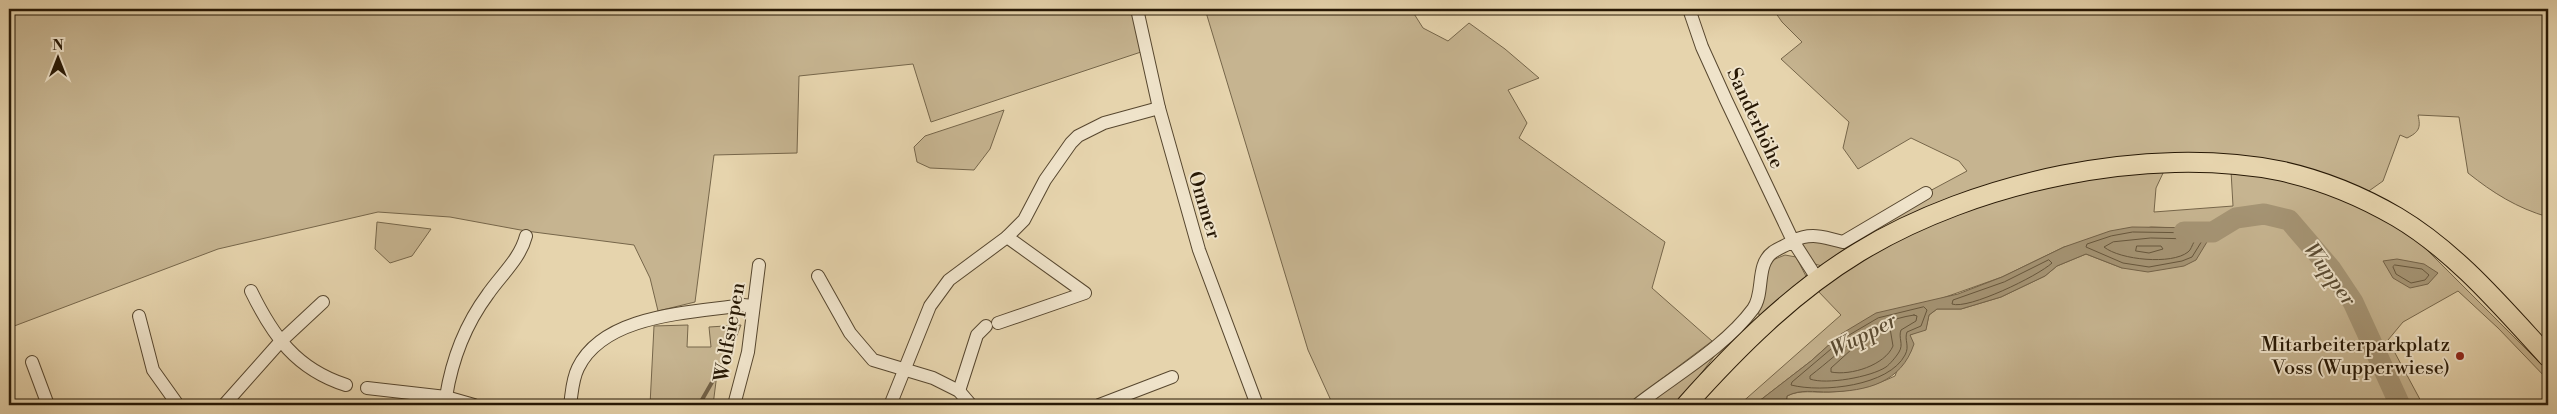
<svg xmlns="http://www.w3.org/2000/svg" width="2557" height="414" viewBox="0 0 2557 414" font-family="'Libre Bodoni',serif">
	<rect width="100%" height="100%" fill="#e6d4ad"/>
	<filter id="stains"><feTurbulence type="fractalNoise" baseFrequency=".004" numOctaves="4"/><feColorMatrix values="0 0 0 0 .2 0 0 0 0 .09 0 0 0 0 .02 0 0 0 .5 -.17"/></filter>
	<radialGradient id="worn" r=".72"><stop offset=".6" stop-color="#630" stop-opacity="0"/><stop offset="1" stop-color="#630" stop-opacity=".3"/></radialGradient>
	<g fill="#c6b490" stroke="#76664a">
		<polygon points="9,9 1137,9 1147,50 931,122 913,64 799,76 797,153 714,155 695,302 658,311 650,278 634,245 526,231 450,217 378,212 218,249 9,328"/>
		<polygon points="1205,9 1411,9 1423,28 1448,41 1469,23 1505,49 1539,78 1508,90 1527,123 1519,138 1665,242 1652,288 1712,341 1627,405 1333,405 1308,350"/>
		<path d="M1773,9H2548V217C2517,208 2493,193 2468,173L2459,117L2418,115C2421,128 2419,132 2407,138L2400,135L2383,181L2366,193L2429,247L2428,251L2548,371V380L2498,328L2458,291L2403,322L2388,340L2423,405H1786L1787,396C1801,389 1814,393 1829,392C1853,391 1874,386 1895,376L1910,335L1926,328L1929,315L1937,309H1961L2001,297L2045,276L2057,266L2086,254L2122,268L2179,228L2151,227L2064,247L2002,277L1841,334L1811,361L1754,405H1739L1841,315L1817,290L1877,248L1997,197L2100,176L2164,171L2156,188L2154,212L2233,206L2231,171L2056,170L1825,267L1815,264L1802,247L1803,240L1843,245L1926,193L1967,171L1959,161L1911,138L1858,169L1843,148L1849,122L1781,59L1802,42L1782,22Z"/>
		<polygon points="1004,110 990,149 974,170 930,168 917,162 914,147 925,136"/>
		<polygon points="377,222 431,229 412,256 390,263 375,249"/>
		<polygon points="1785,255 1796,257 1808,280 1763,318 1759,315 1758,308 1770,261"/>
		<polygon points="688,325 687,347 711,347 709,327 741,325 728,358 718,366 713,405 650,405 654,326"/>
		<polygon points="1716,354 1677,405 1643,405"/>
	</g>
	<g fill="#a59474" stroke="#736248">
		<path d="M2132,227L2209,228L2213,232L2196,260L2184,266L2148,272L2122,268L2086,254L2057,266L2045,276L2001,297L1961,309H1937L1929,315L1926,330L1910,335L1914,344C1901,383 1867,391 1829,392C1814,392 1800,389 1787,396L1786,405H1754L1811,361L1841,334L1876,313L1958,294L2002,277L2064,247L2110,231Z"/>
		<polygon points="2397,259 2424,264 2438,273 2428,284 2410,288 2393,278 2383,261"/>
	</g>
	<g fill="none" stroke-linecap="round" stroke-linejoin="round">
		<g stroke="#66563c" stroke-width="1">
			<polygon points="2133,232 2203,233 2205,236 2192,257 2182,261 2149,267 2123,263 2086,247 2087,244 2111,236"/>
			<path d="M2151,238L2192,239L2194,242C2192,245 2191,250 2188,252C2172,265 2120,260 2104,247L2113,242Z"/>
			<polygon points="2137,246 2161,246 2163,249 2149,253 2136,251"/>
			<path d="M2049,260L2052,263C2038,276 1968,310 1952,304L1953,300L2004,282Z"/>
			<polygon points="2395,265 2422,269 2429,275 2425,280 2411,283 2396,274 2393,267"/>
			<path d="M1924,307L1927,310L1921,326L1907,332C1904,340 1910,346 1905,355C1889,386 1822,393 1791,385L1792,382L1844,338L1878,318Z"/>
			<path d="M1914,315L1917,316L1916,321L1901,330C1898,338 1904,344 1899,352C1896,357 1890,364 1886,367C1871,377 1826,385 1810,379V376C1845,349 1868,322 1914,315Z"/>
			<path d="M1890,328L1893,346C1885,365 1851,376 1831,372V368L1852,349Z"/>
		</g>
		<polyline stroke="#736248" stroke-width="4" points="699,405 719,370"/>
		<polyline stroke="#a59474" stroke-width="21" points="2184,232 2213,232 2236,218 2264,214 2289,220 2331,269 2353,302 2400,405"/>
		<defs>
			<g id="street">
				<polyline points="1137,9 1159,108 1199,250 1257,405"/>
				<path d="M1689,9L1702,47L1726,100L1793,241C1810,232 1825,237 1843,242L1926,193"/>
				<polyline points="818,276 850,333 873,360 933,378 959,391 971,405"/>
				<path d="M251,291C273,336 296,369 346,385"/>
				<polyline points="139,316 153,370 178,405"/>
				<polyline points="998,323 1085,293 1007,237"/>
				<polyline points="32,362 48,405"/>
				<polyline points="367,388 446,397"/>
				<polyline points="959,391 977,335 986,326"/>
				<polyline points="224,405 280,342 323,302"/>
				<path d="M474,405L446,397C452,359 465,325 488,294C501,275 520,259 526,236"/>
				<path d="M570,405C572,393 572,380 578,368C604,314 691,313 743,305L753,306"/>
				<polyline points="734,405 748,352 759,265"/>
				<polyline points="893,405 891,403 930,306 949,280 1007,237 1024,220 1045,180 1071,143 1078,136 1104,123 1159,108"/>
				<polyline points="1099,405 1172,377"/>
				<path d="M1637,405C1674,376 1725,347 1753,309C1765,293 1755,265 1773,252C1779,248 1787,245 1793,241L1818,280"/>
			</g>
			<path id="primary" d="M1686,405C1737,348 1793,292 1859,252C1974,182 2147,144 2281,171C2322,180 2361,196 2397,217C2456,252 2502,307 2548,357"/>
		</defs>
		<use href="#street" stroke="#57472f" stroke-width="14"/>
		<use href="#primary" stroke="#271805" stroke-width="21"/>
		<use href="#street" stroke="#efe3ca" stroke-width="12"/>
		<use href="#primary" stroke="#e6d4ad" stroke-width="19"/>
	</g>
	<circle fill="#8f2418" stroke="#efe3ca" stroke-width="2" cx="2460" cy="356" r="5"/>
	<g text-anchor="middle" stroke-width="4" stroke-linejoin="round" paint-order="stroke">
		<g font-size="20" fill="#271805" stroke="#efe3ca">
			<text transform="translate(1756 118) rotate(65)" y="7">Sanderhöhe</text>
			<text transform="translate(1205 205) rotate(73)" y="7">Ommer</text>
			<text transform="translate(729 332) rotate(-80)" y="7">Wolfsiepen</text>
		</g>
		<g font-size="20" fill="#271805" stroke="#efe3ca" text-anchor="end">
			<text x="2450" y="351">Mitarbeiterparkplatz<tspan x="2450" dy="23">Voss (Wupperwiese)</tspan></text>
		</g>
		<g font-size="21" font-style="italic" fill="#594a31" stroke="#efe3ca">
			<text transform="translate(2330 274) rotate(54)" y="7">Wupper</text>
			<text transform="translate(1863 335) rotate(-27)" y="7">Wupper</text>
		</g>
	</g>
	<rect width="2557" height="414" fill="none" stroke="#e6d4ad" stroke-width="30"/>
	<rect x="10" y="10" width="2537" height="394" fill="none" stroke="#271805" stroke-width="2.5"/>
	<rect x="15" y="15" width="2527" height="384" fill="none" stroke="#271805"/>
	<g transform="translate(58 58)" stroke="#efe3ca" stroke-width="4" paint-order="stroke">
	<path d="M0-4L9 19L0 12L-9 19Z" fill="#271805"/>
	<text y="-8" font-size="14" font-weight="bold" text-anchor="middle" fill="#271805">N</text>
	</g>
	<rect width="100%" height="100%" filter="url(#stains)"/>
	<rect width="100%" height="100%" fill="url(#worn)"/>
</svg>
